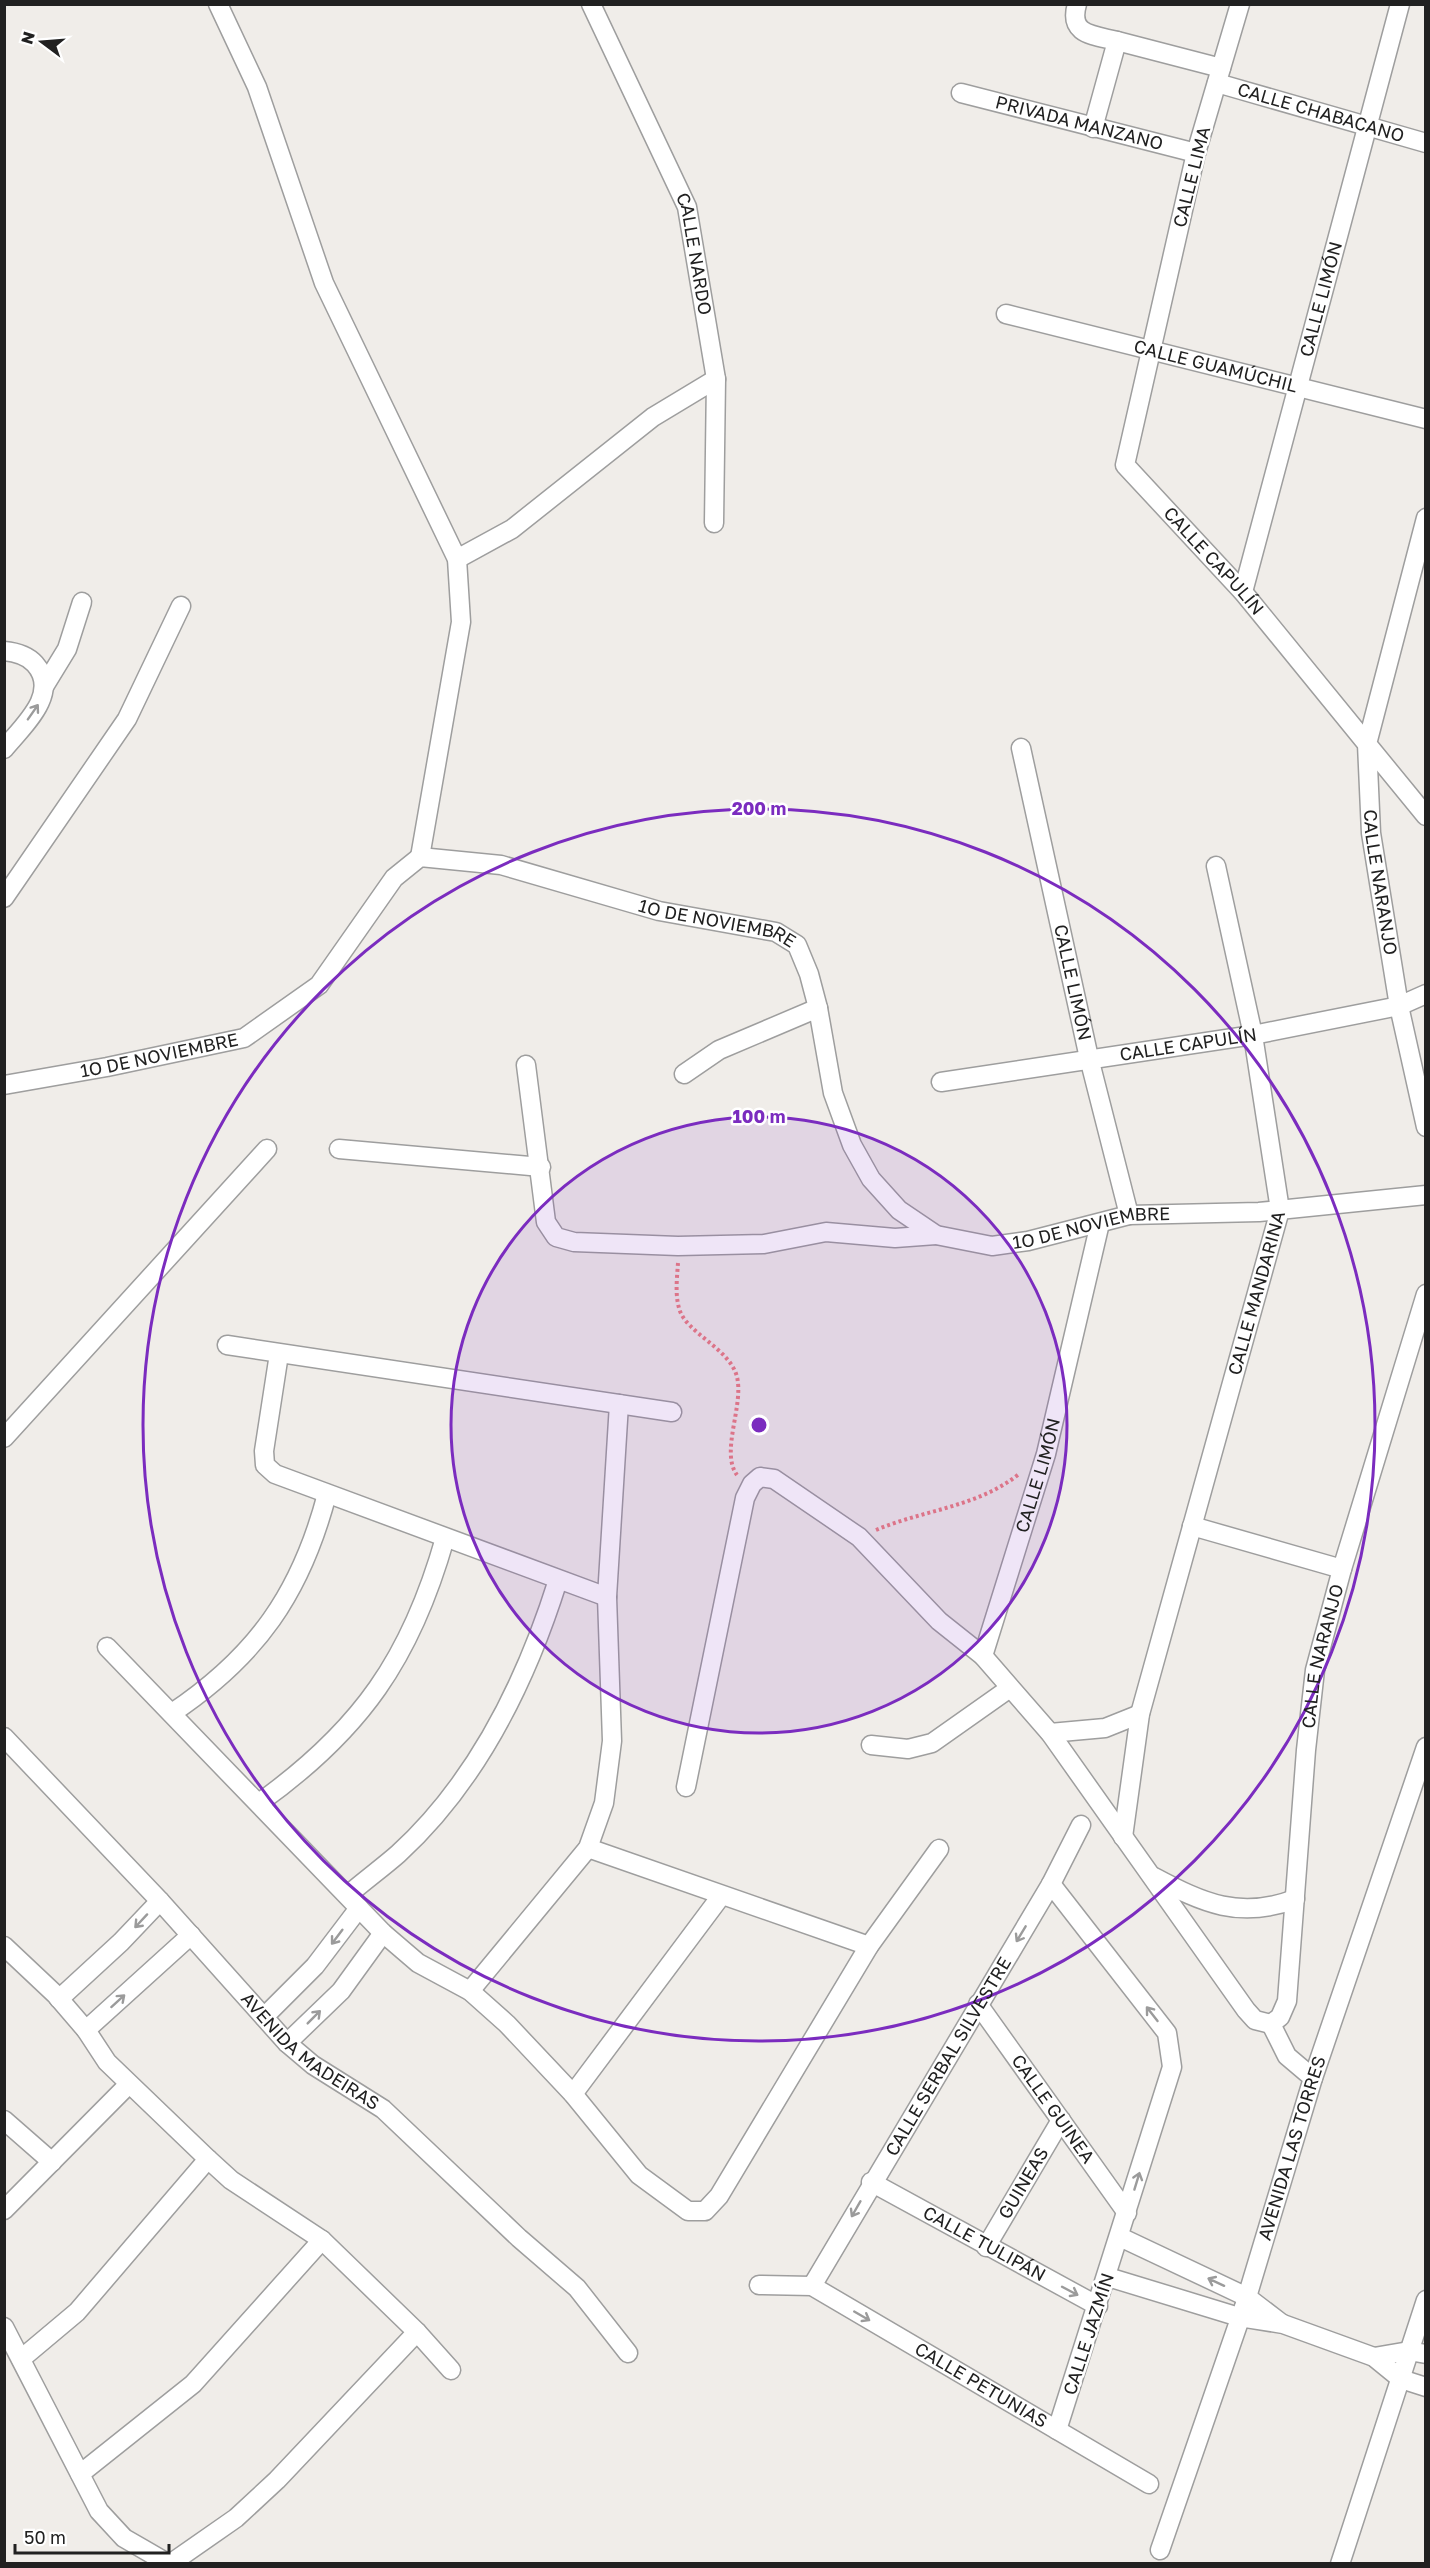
<svg xmlns="http://www.w3.org/2000/svg" width="1430" height="2568" viewBox="0 0 1430 2568" font-family="'Golos Text',sans-serif">
	<rect width="100%" height="100%" fill="#f0ede9"/>
	<g fill="none" stroke-linecap="round" stroke-linejoin="round">
		<defs>
			<g id="street">
				<polyline points="218,4 257,87 324,283 457,559 461,622 420,857"/>
				<path id="s1" d="M591,4L687,207L716,379L714,523"/>
				<path d="M1077,4C1068,35 1093,35 1117,41L1093,128"/>
				<path id="s2" d="M1240,4L1196,153L1125,465L1243,592L1367,744L1371,833L1399,1006L1426,1127"/>
				<polyline points="1117,41 1221,68"/>
				<path id="s3" d="M1217,83L1426,143"/>
				<path id="s4" d="M961,93L1196,153"/>
				<path id="s5" d="M1006,314L1426,419"/>
				<polyline points="1426,518 1367,744 1426,816"/>
				<polyline points="457,559 512,529 653,417 716,379"/>
				<path id="s6" d="M1243,592L1400,4"/>
				<path d="M4,651C15,652 28,656 35,664C61,693 23,726 4,749"/>
				<polyline points="45,685 67,649 82,602"/>
				<path id="s7" d="M1021,748L1089,1058L1129,1215"/>
				<polyline points="4,898 127,719 181,606"/>
				<polyline points="526,1065 546,1222 556,1237 574,1242 678,1246 764,1244 826,1232 895,1238 936,1235"/>
				<polyline points="684,1074 719,1050 818,1008"/>
				<path id="s8" d="M941,1082L1253,1035L1399,1006L1426,994"/>
				<path id="s9" d="M4,1085L107,1067L244,1038L319,985L394,878L420,857L501,865L659,911L776,932L797,945L809,974L818,1008L833,1093L852,1145L871,1179L899,1210L936,1235L992,1246L1028,1241L1129,1215L1259,1212L1426,1195"/>
				<polyline points="339,1149 541,1167"/>
				<polyline points="227,1345 672,1412"/>
				<polyline points="279,1354 264,1451 265,1465 275,1474 607,1597"/>
				<polyline points="4,1438 267,1149"/>
				<polyline points="1192,1526 1342,1569"/>
				<polyline points="107,1647 383,1933 418,1963 470,1991 507,2024 573,2094 639,2175 688,2211 705,2211 719,2196 869,1946 939,1849"/>
				<path id="s10" d="M983,1656L1046,1454L1100,1223"/>
				<path d="M172,1713C257,1656 301,1593 327,1494"/>
				<polyline points="1050,1733 1105,1728 1140,1714"/>
				<path id="s11" d="M4,1737L160,1901L287,2043L313,2065L383,2109L519,2238L577,2288L628,2353"/>
				<polyline points="871,1745 908,1749 932,1743 1010,1688"/>
				<polyline points="686,1787 745,1498 752,1484 760,1477 774,1479 859,1537 939,1621 983,1656 1050,1733 1246,2010 1255,2020 1271,2024"/>
				<path d="M259,1803C361,1730 411,1658 445,1538"/>
				<path id="s12" d="M1123,1837L1140,1714L1280,1210L1253,1035L1216,866"/>
				<polyline points="588,1848 869,1946"/>
				<path d="M1154,1877C1203,1903 1240,1920 1295,1899"/>
				<polyline points="1051,1884 1167,2033 1172,2067 1057,2430"/>
				<path d="M348,1895C364,1881 382,1868 398,1854C478,1781 526,1682 558,1580"/>
				<polyline points="4,1946 55,1994 86,2030 107,2062 208,2159 231,2180 322,2240 417,2332 451,2370"/>
				<polyline points="470,1991 588,1848 604,1803 612,1741 607,1597 619,1404"/>
				<polyline points="59,1999 121,1942 160,1901"/>
				<path id="s13" d="M978,2004L1127,2213"/>
				<polyline points="264,2017 315,1966 359,1908"/>
				<path id="s14" d="M1271,2024L1280,2017L1287,2001L1306,1750L1315,1670L1342,1569L1426,1294"/>
				<polyline points="1271,2024 1287,2056 1313,2078"/>
				<polyline points="86,2030 191,1935"/>
				<polyline points="287,2043 341,1991 383,1933"/>
				<polyline points="573,2094 721,1896"/>
				<polyline points="4,2120 52,2162"/>
				<path id="s15" d="M871,2182L1098,2306"/>
				<polyline points="4,2210 129,2084"/>
				<polyline points="1120,2237 1247,2297 1281,2323"/>
				<path id="s16" d="M986,2247L1061,2120"/>
				<polyline points="1108,2277 1239,2317 1283,2324 1374,2357 1401,2379 1426,2387"/>
				<path id="s17" d="M759,2285L812,2286L1149,2484"/>
				<path id="s18" d="M812,2286L1051,1884L1081,1825"/>
				<polyline points="4,2327 99,2511 124,2538 169,2564"/>
				<polyline points="1374,2357 1409,2351 1426,2354"/>
				<polyline points="21,2359 77,2312 208,2159"/>
				<polyline points="80,2474 193,2384 322,2240"/>
				<path id="s19" d="M1160,2550L1244,2307L1313,2078L1426,1747"/>
				<polyline points="170,2564 236,2518 277,2480 417,2332"/>
				<polyline points="1340,2564 1426,2300"/>
			</g>
		</defs>
		<use href="#street" stroke="#9e9e9e" stroke-width="21"/>
		<g stroke="#ea7f82" stroke-width="4" stroke-dasharray="3 3" stroke-linecap="butt">
			<path d="M678,1263C677,1278 675,1294 679,1308C685,1333 730,1348 737,1377C744,1406 720,1452 737,1475"/>
			<path d="M876,1530C923,1510 978,1507 1019,1474"/>
		</g>
		<use href="#street" stroke="#fff" stroke-width="18"/>
	</g>
	<defs><path id="oneway-shaft" d="M-6 0H5M1.5-3L5.5 0L1.5 3" fill="none" stroke-width="1.6" stroke-linecap="round" stroke-linejoin="round" transform="scale(1.5)"/></defs>
	<g stroke="#9b9b9b">
		<use href="#oneway-shaft" transform="translate(33 712) rotate(-55)"/>
		<use href="#oneway-shaft" transform="translate(141 1921) rotate(133)"/>
		<use href="#oneway-shaft" transform="translate(1021 1934) rotate(121)"/>
		<use href="#oneway-shaft" transform="translate(337 1937) rotate(127)"/>
		<use href="#oneway-shaft" transform="translate(118 2001) rotate(-42)"/>
		<use href="#oneway-shaft" transform="translate(1152 2014) rotate(-128)"/>
		<use href="#oneway-shaft" transform="translate(314 2017) rotate(-45)"/>
		<use href="#oneway-shaft" transform="translate(1137 2181) rotate(-73)"/>
		<use href="#oneway-shaft" transform="translate(856 2209) rotate(120)"/>
		<use href="#oneway-shaft" transform="translate(1216 2282) rotate(-155)"/>
		<use href="#oneway-shaft" transform="translate(1070 2291) rotate(28)"/>
		<use href="#oneway-shaft" transform="translate(862 2316) rotate(30)"/>
	</g>
	<circle cx="759" cy="1425" r="308" fill="#7b2cbf" fill-opacity=".12"/>
	<g fill="none" stroke="#7b2cbf" stroke-width="3">
		<circle cx="759" cy="1425" r="308"/>
		<circle cx="759" cy="1425" r="616"/>
	</g>
	<g text-anchor="middle" stroke-width="5" stroke-linejoin="round" paint-order="stroke">
		<g font-size="18" fill="#212121" stroke="#fff">
			<text dy="6" stroke="none"><textPath href="#s3" startOffset="108">CALLE CHABACANO</textPath></text>
			<text dy="6" stroke="none"><textPath href="#s4" startOffset="122">PRIVADA MANZANO</textPath></text>
			<text transform="translate(1192 177) rotate(-76)" y="6">CALLE LIMA</text>
			<text dy="6" stroke="none"><textPath href="#s1" startOffset="272">CALLE NARDO</textPath></text>
			<text dy="6" stroke="none"><textPath href="#s6" startOffset="303">CALLE LIMÓN</textPath></text>
			<text dy="6" stroke="none"><textPath href="#s5" startOffset="216">CALLE GUAMÚCHIL</textPath></text>
			<text dy="6" stroke="none"><textPath href="#s2" startOffset="606">CALLE CAPULÍN</textPath></text>
			<text dy="6" stroke="none"><textPath href="#s2" startOffset="984">CALLE NARANJO</textPath></text>
			<text dy="6" stroke="none"><textPath href="#s9" startOffset="806">1O DE NOVIEMBRE</textPath></text>
			<text dy="6" stroke="none"><textPath href="#s7" startOffset="240">CALLE LIMÓN</textPath></text>
			<text dy="6" stroke="none"><textPath href="#s8" startOffset="250">CALLE CAPULÍN</textPath></text>
			<text dy="6" stroke="none"><textPath href="#s9" startOffset="158">1O DE NOVIEMBRE</textPath></text>
			<text dy="6" stroke="none"><textPath href="#s9" startOffset="1382">1O DE NOVIEMBRE</textPath></text>
			<text dy="6" stroke="none"><textPath href="#s12" startOffset="561">CALLE MANDARINA</textPath></text>
			<text dy="6" stroke="none"><textPath href="#s10" startOffset="189">CALLE LIMÓN</textPath></text>
			<text dy="6" stroke="none"><textPath href="#s14" startOffset="376">CALLE NARANJO</textPath></text>
			<text dy="6" stroke="none"><textPath href="#s11" startOffset="440">AVENIDA MADEIRAS</textPath></text>
			<text dy="6" stroke="none"><textPath href="#s18" startOffset="267">CALLE SERBAL SILVESTRE</textPath></text>
			<text dy="6" stroke="none"><textPath href="#s13" startOffset="129">CALLE GUINEA</textPath></text>
			<text dy="6" stroke="none"><textPath href="#s19" startOffset="423">AVENIDA LAS TORRES</textPath></text>
			<text dy="6" stroke="none"><textPath href="#s16" startOffset="74">GUINEAS</textPath></text>
			<text dy="6" stroke="none"><textPath href="#s15" startOffset="129">CALLE TULIPÁN</textPath></text>
			<text transform="translate(1089 2334) rotate(-72)" y="6">CALLE JAZMÍN</text>
			<text dy="6" stroke="none"><textPath href="#s17" startOffset="249">CALLE PETUNIAS</textPath></text>
		</g>
	</g>
	<circle cx="759" cy="1425" r="9" fill="#7b2cbf" stroke="#fff" stroke-width="3"/>
	<g font-size="18" text-anchor="middle" font-weight="bold" fill="#7b2cbf" stroke="#fff" stroke-width="5" stroke-linejoin="round" paint-order="stroke">
		<text x="759" y="815">200 m</text>
		<text x="759" y="1123">100 m</text>
	</g>
	<rect width="1430" height="2568" fill="none" stroke="#212121" stroke-width="12"/>
	<g transform="translate(42 42) rotate(286)" stroke="#ffffff" stroke-width="4.5" paint-order="stroke">
	<path d="M0-4.5L10 22L0 15L-10 22Z" fill="#212121"/>
	<text y="-9" font-size="16" font-weight="bold" text-anchor="middle" fill="#212121">N</text>
	</g>
	<path d="M15 2544v9h154v-9" fill="none" stroke="#212121" stroke-width="3"/>
	<text x="24" y="2544" font-size="18" fill="#212121" stroke="#ffffff" stroke-width="4.5" paint-order="stroke">50 m</text>
</svg>
